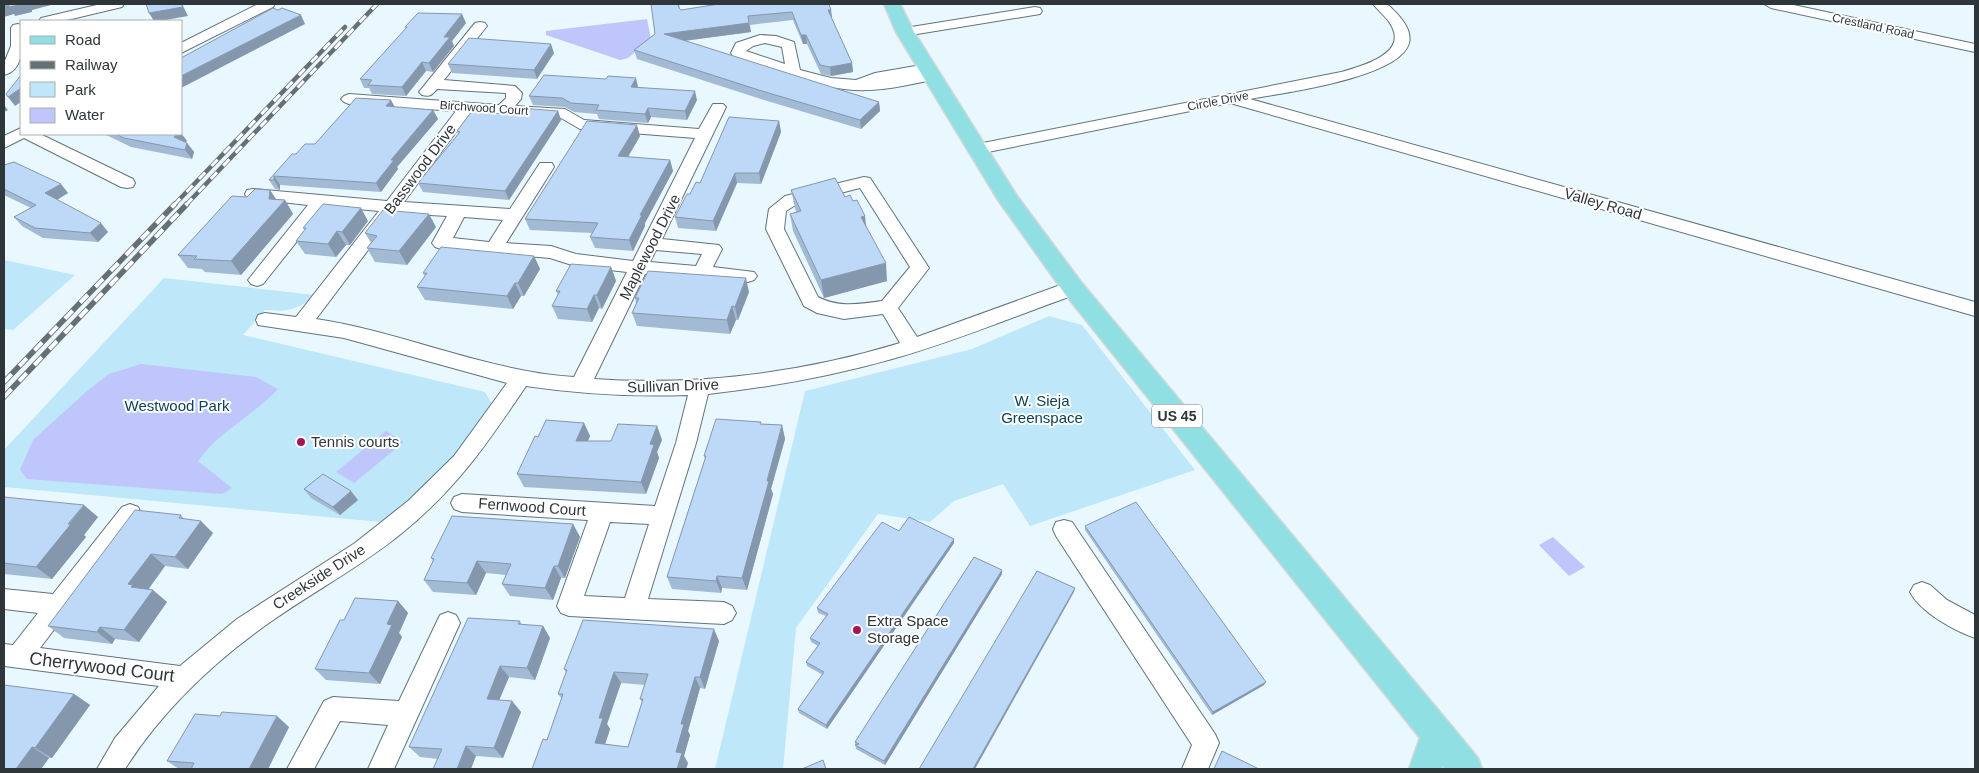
<svg xmlns="http://www.w3.org/2000/svg" width="1979" height="773" viewBox="0 0 1979 773" font-family="Helvetica,sans-serif">
	<rect width="100%" height="100%" fill="#e8f8fe"/>
	<g fill="#bee7f9">
		<polygon points="4,260 75,275 13,330 4,329"/>
		<path d="M164,278L315,295C298,310 288,312 265,310L243,335L485,392L492,404L460,452L391,523L4,487V450Z"/>
		<polygon points="1049,316 1082,325 1195,470 1030,526 1003,484 954,501 930,522 878,514 796,628 783,769 715,769 805,391 972,349"/>
	</g>
	<g fill="#bfc6fc">
		<polygon points="647,19 651,39 628,58 620,60 546,35 546,31"/>
		<path d="M141,364L256,377L278,389C253,416 219,431 198,461L232,488L222,494L27,479L20,470L33,440L87,391L109,374Z"/>
		<polygon points="386,431 404,442 354,483 336,472"/>
		<polygon points="1553,537 1585,567 1569,576 1539,545"/>
	</g>
	<g fill="none" stroke-linecap="round" stroke-linejoin="round">
		<defs>
			<g id="minor">
				<polygon points="101,4 124,4 122,7 63,21 39,21 41,18"/>
				<polygon points="258,4 275,4 273,7 181,53 181,43"/>
				<path d="M1373,4H1387C1397,13 1413,28 1409,43C1400,78 1282,93 1250,99L1975,302V316L1230,103L978,154L972,152L970,149L972,146L978,144L1341,72C1358,67 1401,56 1394,32C1391,20 1380,13 1373,4Z"/>
				<polygon points="1764,4 1789,4 1975,44 1975,52 1771,8"/>
				<polygon points="1035,7 1040,8 1042,11 1040,14 905,36 900,35 898,32 900,29 905,28"/>
				<path d="M480,22L485,23L487,26L444,80L515,86L522,93L521,99L515,106L565,109L584,120L699,129L713,104H723L726,107L662,239L719,245L722,249L713,267L754,272L757,276L754,280L748,282L645,274L594,379C696,386 802,373 900,343L883,314L844,319L817,313L804,306L766,229L769,209L785,196L864,177L870,178L929,268L898,308L917,337L1066,283L1073,282L1080,283L1082,288L1080,293C1017,315 956,341 892,359C832,376 771,387 708,394L696,443L648,599L724,602L732,606L736,613L732,620L724,624L569,616L561,613L557,606L588,520L462,512L454,509L451,503L454,497L462,494L655,506L676,443L688,395C633,397 580,394 526,386C487,444 457,488 402,533C363,565 318,589 276,618C218,658 163,709 125,769H97L115,738L159,686L4,666V644L13,645L38,613L4,609V589L53,594L122,507L130,504L138,507L141,513L138,519L40,648L180,666L237,619L355,543L408,501L454,456L507,383L344,338L258,325L256,320L258,315L265,313L296,317L379,211L325,206L263,284L257,286L251,284L248,280L308,205L253,199L247,198L245,194L247,190L253,189L387,201L456,111L349,104L344,102L341,99L344,96L349,94L499,105L506,98V93L437,89C432,95 430,97 422,95L419,92L475,23ZM471,112L561,118L580,129L695,138L633,261L625,260L576,254L551,246L506,243L554,167L552,163H540L510,209L404,202ZM860,188L910,267L882,301C859,304 839,308 818,297L784,229L786,211L797,204ZM396,213L447,216L432,243L435,247L441,249L550,258L575,266L627,272L574,377C485,371 403,332 316,319ZM464,217L503,220L489,242L453,238ZM656,250L702,254L696,266L650,262ZM610,522L649,524L625,598L584,596Z"/>
				<path d="M18,24L21,25C21,42 26,70 4,75V63L11,46V28L13,25Z"/>
				<path d="M760,35L776,36L794,42L800,70L831,78L856,80L875,73L927,64L932,65L934,68L928,72L937,73L939,76L937,79L932,80C903,86 874,93 844,89C806,85 769,68 733,56L731,53L736,43ZM765,43L782,47L785,64L746,51L753,46Z"/>
				<polygon points="21,128 21,134 40,134 133,179 135,183 133,187 127,188 121,187 24,138 4,148 4,136"/>
				<polygon points="1064,520 1072,522 1215,734 1219,743 1208,769 1182,769 1192,745 1056,536 1053,529 1056,522"/>
				<path d="M1922,582L1930,585L1947,600L1975,615V638C1955,631 1920,612 1910,592L1914,585Z"/>
				<polygon points="448,612 456,615 460,623 394,769 368,769 388,725 340,721 314,769 287,769 324,701 333,697 399,701 440,615"/>
			</g>
			<polygon id="major" points="884,4 900,4 914,32 1017,196 1081,282 1449,723 1478,758 1482,769 1445,769 1443,766 1441,769 1409,769 1420,738 1065,294 998,200 896,32"/>
		</defs>
		<use href="#minor" stroke="#62737b" stroke-width="2"/>
		<use href="#major" stroke="#d5d7d7" stroke-width="3"/>
		<use href="#minor" fill="#fff" fill-rule="evenodd"/>
		<use href="#major" fill="#90e0e3" fill-rule="evenodd"/>
		<defs>
			<g id="rail-far1">
				<polyline points="174,205 345,27"/>
				<polyline points="186,205 377,4"/>
			</g>
			<g id="rail">
				<polyline points="4,382 175,204"/>
				<polyline points="4,397 187,204"/>
			</g>
		</defs>
		<use href="#rail-far1" stroke="#667074" stroke-width="4.5"/>
		<use href="#rail" stroke="#667074" stroke-width="5.5"/>
		<use href="#rail-far1" stroke="#fff" stroke-width="3" stroke-dasharray="9" stroke-linecap="butt"/>
		<use href="#rail" stroke="#fff" stroke-width="4" stroke-dasharray="11" stroke-linecap="butt"/>
	</g>
	<g fill="#a3bad4" fill-rule="evenodd">
		<polygon points="651,4 679,4 680,9 681,10 831,10 832,19 852,63 853,72 831,76 821,74 807,44 803,44 793,20 750,25 751,32 685,41 879,102 880,111 861,129 764,100 637,59 634,50 655,34"/>
		<polygon points="466,23 452,41 454,46 433,72 426,71 406,96 372,94 369,88 364,88 360,79 406,29 405,27"/>
		<polygon points="554,53 537,79 452,73 448,64"/>
		<polygon points="638,87 697,100 687,120 651,117 648,123 599,119 597,114 574,112 565,107 533,105 529,96"/>
		<polygon points="395,107 433,110 438,119 397,167 398,169 381,192 280,185 280,190 275,189 269,180 296,154 315,144"/>
		<polygon points="558,111 561,120 509,200 423,192 418,183 458,134 457,131 516,115"/>
		<polygon points="779,121 781,132 761,184 737,183 716,231 678,228 675,217 690,194 700,183"/>
		<polygon points="181,133 187,141 185,142 187,143 194,152 192,159 131,147 104,134 181,134"/>
		<polygon points="640,136 628,157 670,160 673,171 645,223 645,226 633,251 595,248 590,237 592,233 530,230 525,219"/>
		<polygon points="4,165 68,193 57,200 108,232 98,242 43,238 22,226 14,217 31,208 4,195"/>
		<polygon points="270,190 276,199 285,200 293,214 241,275 205,272 202,269 188,268 178,255 247,197"/>
		<polygon points="791,190 845,197 867,227 887,281 824,298 793,231 790,214 796,212 795,208"/>
		<polygon points="368,221 350,245 346,245 336,257 305,254 296,241 305,230 303,228"/>
		<polygon points="436,227 407,265 375,262 367,248 371,243 365,233"/>
		<polygon points="534,256 540,269 524,296 521,296 513,309 425,300 417,287 425,276 423,273"/>
		<polygon points="611,267 616,281 602,309 599,308 592,322 558,319 552,306 558,295 556,291"/>
		<polygon points="749,292 738,320 736,320 730,334 637,326 632,313 636,303 635,298"/>
		<polygon points="584,423 590,436 588,441 611,441 657,426 662,440 657,452 659,458 646,494 524,487 517,474 538,437"/>
		<polygon points="762,424 782,425 785,439 771,489 773,494 747,590 722,588 721,593 672,589 667,577 705,459 704,456"/>
		<polygon points="304,489 358,500 340,515 311,498"/>
		<polygon points="4,497 98,517 84,535 86,537 52,579 4,574"/>
		<polygon points="181,515 184,519 213,533 188,569 165,566 148,590 167,602 139,642 115,639 112,644 64,638 48,626"/>
		<polygon points="573,524 580,537 565,578 561,578 553,600 510,596 502,584 506,575 486,573 476,595 433,592 424,580 433,561 431,558"/>
		<polygon points="1085,526 1264,685 1212,715 1085,530"/>
		<polygon points="899,531 954,539 954,543 827,729 799,713 798,709 823,675 807,666 806,662 818,646 811,642 810,638 826,616 818,613 817,608"/>
		<polygon points="1002,574 885,765 856,749 855,742"/>
		<polygon points="398,601 408,613 399,633 402,637 380,684 326,680 315,669 344,620"/>
		<polygon points="520,621 522,625 543,626 550,638 535,680 509,677 499,700 512,701 521,712 503,758 476,756 438,759 420,757 409,747"/>
		<path d="M719,641L705,689L700,688L688,731L690,735L684,756L688,763L686,769H532L547,740L562,699L558,694L566,673L564,669ZM621,683L645,685L640,699L642,702L628,747L605,744L610,729L607,724Z"/>
		<polygon points="74,694 90,705 52,758 49,758 41,769 4,769"/>
		<polygon points="289,727 268,769 179,769 167,761"/>
	</g>
	<g fill="#8597ad">
		<polygon points="24,4 55,4 32,10 32,12 15,16 14,14 4,17 4,6"/>
		<polygon points="182,4 188,16 160,21 154,21 149,13"/>
		<polygon points="828,10 831,10 832,19"/>
		<polygon points="462,14 466,23 452,41 454,46 433,72 429,63 444,37"/>
		<polygon points="301,15 305,24 181,88 181,76"/>
		<polygon points="749,23 751,32 666,43 664,34"/>
		<polygon points="801,35 806,35 807,44 803,44"/>
		<polygon points="551,44 554,53 537,79 534,70"/>
		<polygon points="422,62 426,71 406,96 402,87"/>
		<polygon points="852,63 853,72 831,76 830,67"/>
		<polygon points="636,78 638,87 631,87"/>
		<polygon points="21,88 21,102 15,106 8,97"/>
		<polygon points="695,91 697,100 687,120 685,111"/>
		<polygon points="391,100 396,109 386,106"/>
		<polygon points="879,102 880,111 861,129 860,120"/>
		<polygon points="4,105 8,110 4,112"/>
		<polygon points="648,108 651,117 648,123 645,114"/>
		<polygon points="433,110 438,119 397,167 398,169 381,192 376,183 391,160"/>
		<polygon points="558,111 561,120 509,200 505,191"/>
		<polygon points="779,121 781,132 761,184 759,173"/>
		<polygon points="637,125 640,136 622,167 618,156"/>
		<polygon points="181,133 187,141 180,146 174,137 178,134 181,134"/>
		<polygon points="187,143 194,152 192,159 185,150"/>
		<polygon points="670,160 673,171 645,223 645,226 633,251 629,240 640,215"/>
		<polygon points="735,173 737,183 716,231 713,221"/>
		<polygon points="274,176 280,185 280,190 274,180"/>
		<polygon points="61,184 68,193 53,202 45,193"/>
		<polygon points="270,190 279,204 285,200 293,214 241,275 231,261 269,199"/>
		<polygon points="361,208 368,221 350,245 342,232"/>
		<polygon points="429,214 436,227 407,265 399,251"/>
		<polygon points="865,216 867,233 861,217"/>
		<polygon points="101,223 108,232 98,242 90,233"/>
		<polygon points="337,231 346,245 336,257 328,244"/>
		<polygon points="534,256 540,269 524,296 518,283"/>
		<polygon points="886,263 887,281 824,298 821,280"/>
		<polygon points="611,267 616,281 602,309 597,295"/>
		<polygon points="746,278 749,292 738,320 735,307"/>
		<polygon points="515,283 521,296 513,309 507,296"/>
		<polygon points="594,295 599,308 592,322 587,309"/>
		<polygon points="732,306 736,320 730,334 727,320"/>
		<polygon points="584,423 590,436 582,454 576,441"/>
		<polygon points="782,425 785,439 771,489 773,494 747,590 742,578 767,481"/>
		<polygon points="657,426 662,440 657,452 659,458 646,494 641,482 650,444"/>
		<polygon points="351,491 358,500 340,515 333,507"/>
		<polygon points="84,505 98,517 84,535 86,537 52,579 36,567"/>
		<polygon points="201,521 213,533 188,569 175,557"/>
		<polygon points="573,524 580,537 565,578 558,566"/>
		<polygon points="954,539 954,543 827,729 826,725"/>
		<polygon points="151,554 165,566 144,595 145,600 128,584"/>
		<polygon points="477,561 486,573 476,595 467,583"/>
		<polygon points="554,566 561,578 553,600 545,588"/>
		<polygon points="1002,570 1002,574 885,765 884,761"/>
		<polygon points="717,576 722,588 721,593 716,581"/>
		<polygon points="1075,588 1074,592 975,769 973,769"/>
		<polygon points="153,590 167,602 139,642 124,630"/>
		<polygon points="398,601 408,613 399,633 402,637 380,684 369,673 387,624"/>
		<polygon points="543,626 550,638 535,680 527,668"/>
		<polygon points="100,627 115,639 112,644 97,632"/>
		<polygon points="714,629 719,641 705,689 700,677"/>
		<polygon points="500,666 509,677 495,710 487,699"/>
		<polygon points="614,672 621,683 607,724 610,729 602,754 595,743 599,718"/>
		<polygon points="695,677 700,688 688,731 690,735 684,756 688,763 686,769 677,769 676,752 681,724"/>
		<polygon points="1266,682 1264,685 1212,715 1213,712"/>
		<polygon points="74,694 90,705 52,758 35,748"/>
		<polygon points="512,701 521,712 503,758 494,748"/>
		<polygon points="277,716 289,727 268,769 249,769"/>
		<polygon points="466,746 476,756 471,769 457,769"/>
		<polygon points="32,747 49,758 41,769 16,769"/>
	</g>
	<g fill="#bed8f7" stroke="#8597ad" fill-rule="evenodd">
		<polygon points="4,4 24,4 9,7 9,5 4,6"/>
		<polygon points="146,4 181,4 183,7 149,13"/>
		<polygon points="651,4 678,4 679,8 681,10 719,4 829,4 831,10 828,10 852,63 830,67 820,65 806,35 801,35 792,12 748,16 749,23 664,34 879,102 860,120 762,91 634,50 655,34"/>
		<polygon points="273,8 278,10 282,8 301,15 181,76 181,58"/>
		<polygon points="418,13 462,14 444,37 450,37 429,63 422,62 402,87 368,85 372,80 360,79 407,27 405,27"/>
		<polygon points="72,19 73,21 64,21"/>
		<polygon points="469,38 551,44 534,70 448,64"/>
		<polygon points="21,75 21,88 8,97 6,94"/>
		<polygon points="544,75 606,79 608,76 636,78 631,87 695,91 685,111 648,108 645,114 596,110 599,105 571,103 562,98 529,96"/>
		<polygon points="356,98 391,100 386,106 433,110 391,160 394,160 376,183 274,176 274,180 269,180 292,154 296,154 305,144 315,144"/>
		<polygon points="521,108 558,111 505,191 418,183 460,132 457,131 472,111 516,115"/>
		<polygon points="729,117 779,121 759,173 735,173 713,221 675,217 687,194 690,194 696,182 700,183"/>
		<polygon points="587,121 637,125 618,156 670,160 640,215 642,215 629,240 590,237 598,223 525,219"/>
		<polygon points="116,134 178,134 174,137 187,143 185,150 124,138"/>
		<polygon points="14,162 61,184 45,193 101,223 90,233 35,228 14,217 36,205 4,189 4,165"/>
		<polygon points="835,178 845,197 850,195 853,201 857,200 865,216 861,217 886,263 821,280 790,214 801,211 791,190"/>
		<polygon points="255,189 270,190 269,199 285,200 231,261 194,259 197,256 178,255 232,196 247,197"/>
		<polygon points="323,204 361,208 342,232 337,231 328,244 296,241 306,228 303,228"/>
		<polygon points="383,210 429,214 399,251 367,248 377,236 365,233"/>
		<polygon points="441,247 534,256 518,283 515,283 507,296 417,287 427,273 423,273"/>
		<polygon points="571,264 611,267 597,295 594,295 587,309 552,306 560,291 556,291"/>
		<polygon points="648,271 746,278 735,307 732,306 727,320 632,313 639,298 635,298"/>
		<polygon points="716,419 761,422 760,424 782,425 767,481 769,481 742,578 717,576 716,581 667,577 706,456 704,456"/>
		<polygon points="546,420 584,423 576,441 611,441 618,424 657,426 650,444 654,445 641,482 517,474 535,436 538,437"/>
		<polygon points="323,474 351,491 333,507 304,489"/>
		<polygon points="4,497 84,505 68,524 71,524 36,567 4,563"/>
		<polygon points="1136,502 1266,682 1213,712 1085,526"/>
		<polygon points="135,510 181,515 179,518 201,521 175,557 151,554 128,584 133,585 131,587 153,590 124,630 100,627 97,632 48,626"/>
		<polygon points="452,516 573,524 558,566 554,566 545,588 502,584 511,564 477,561 467,583 424,580 434,559 431,558"/>
		<polygon points="909,517 954,539 826,725 798,709 824,672 806,662 820,643 810,638 828,614 817,608 882,522 899,531"/>
		<polygon points="974,557 1002,570 884,761 855,745 859,744 855,742"/>
		<polygon points="1037,571 1075,588 973,769 919,769"/>
		<polygon points="355,598 398,601 387,624 392,625 369,673 315,669 340,620 344,620"/>
		<polygon points="468,618 520,621 518,624 543,626 527,668 500,666 487,699 512,701 494,748 466,746 457,769 433,769 442,749 409,747"/>
		<path d="M583,620L714,629L700,677H695L681,724H684L676,752L682,753L677,769H532L543,739L547,740L563,694H558L567,670L564,669ZM614,672L648,674L640,699H643L628,747L595,743L603,718H599Z"/>
		<polygon points="4,685 74,694 35,748 32,747 16,769 4,769"/>
		<polygon points="222,712 277,716 249,769 191,769 194,763 167,761 195,714 220,716"/>
		<polygon points="1222,751 1259,769 1214,769"/>
		<polygon points="823,760 826,769 802,769"/>
	</g>
	<g fill="#a41559" stroke="#fff" stroke-width="2">
		<circle cx="301" cy="442" r="5"/>
		<circle cx="857" cy="630" r="5"/>
	</g>
	<g text-anchor="middle" stroke-width="4" stroke-linejoin="round" paint-order="stroke">
		<g font-size="12" fill="#2e3639" stroke="#fff">
			<text transform="translate(1873 26) rotate(12)" y="4">Crestland Road</text>
			<text transform="translate(1218 101) rotate(-11)" y="4">Circle Drive</text>
			<text transform="translate(484 108) rotate(4)" y="4">Birchwood Court</text>
		</g>
		<rect fill="#fff" stroke="#6d7274" stroke-width="1" x="1152" y="404.5" width="50" height="23" rx="4"/>
		<g font-size="14" font-weight="bold" fill="#2e3639">
			<text x="1177" y="421">US 45</text>
		</g>
		<g font-size="15" fill="#2e3639" stroke="#fff">
			<text transform="translate(420 169) rotate(-53)" y="5">Basswood Drive</text>
			<text transform="translate(1603 204) rotate(16)" y="5">Valley Road</text>
			<text transform="translate(650 247) rotate(-63)" y="5">Maplewood Drive</text>
			<text transform="translate(673 386) rotate(-2)" y="5">Sullivan Drive</text>
			<text transform="translate(532 507) rotate(4)" y="5">Fernwood Court</text>
			<text transform="translate(319 577) rotate(-33)" y="5">Creekside Drive</text>
		</g>
		<g font-size="15" fill="#0b4356" stroke="#fff">
			<text x="1042" y="406">W. Sieja<tspan x="1042" dy="17">Greenspace</tspan></text>
			<text x="177" y="411">Westwood Park</text>
		</g>
		<g font-size="15" fill="#2e3639" stroke="#fff" text-anchor="start">
			<text x="311" y="447">Tennis courts</text>
			<text x="867" y="626">Extra Space<tspan x="867" dy="17">Storage</tspan></text>
		</g>
		<g font-size="18" fill="#2e3639" stroke="#fff">
			<text transform="translate(102 667) rotate(7)" y="6">Cherrywood Court</text>
		</g>
	</g>
	<rect width="1979" height="773" fill="none" stroke="#2e3639" stroke-width="10"/>
	<rect x="20" y="20" width="162" height="115" fill="#ffffff" stroke="#abafb0"/>
	<rect x="30" y="36" width="25" height="8" fill="#90e0e3" stroke="#abafb0"/>
	<text x="65" y="45" font-size="15" fill="#2e3639">Road</text>
	<rect x="30" y="61" width="25" height="8" fill="#667074" stroke="#abafb0"/>
	<text x="65" y="70" font-size="15" fill="#2e3639">Railway</text>
	<rect x="30" y="82" width="25" height="15" fill="#bee7f9" stroke="#abafb0"/>
	<text x="65" y="95" font-size="15" fill="#2e3639">Park</text>
	<rect x="30" y="108" width="25" height="15" fill="#bfc6fc" stroke="#abafb0"/>
	<text x="65" y="120" font-size="15" fill="#2e3639">Water</text>
</svg>
